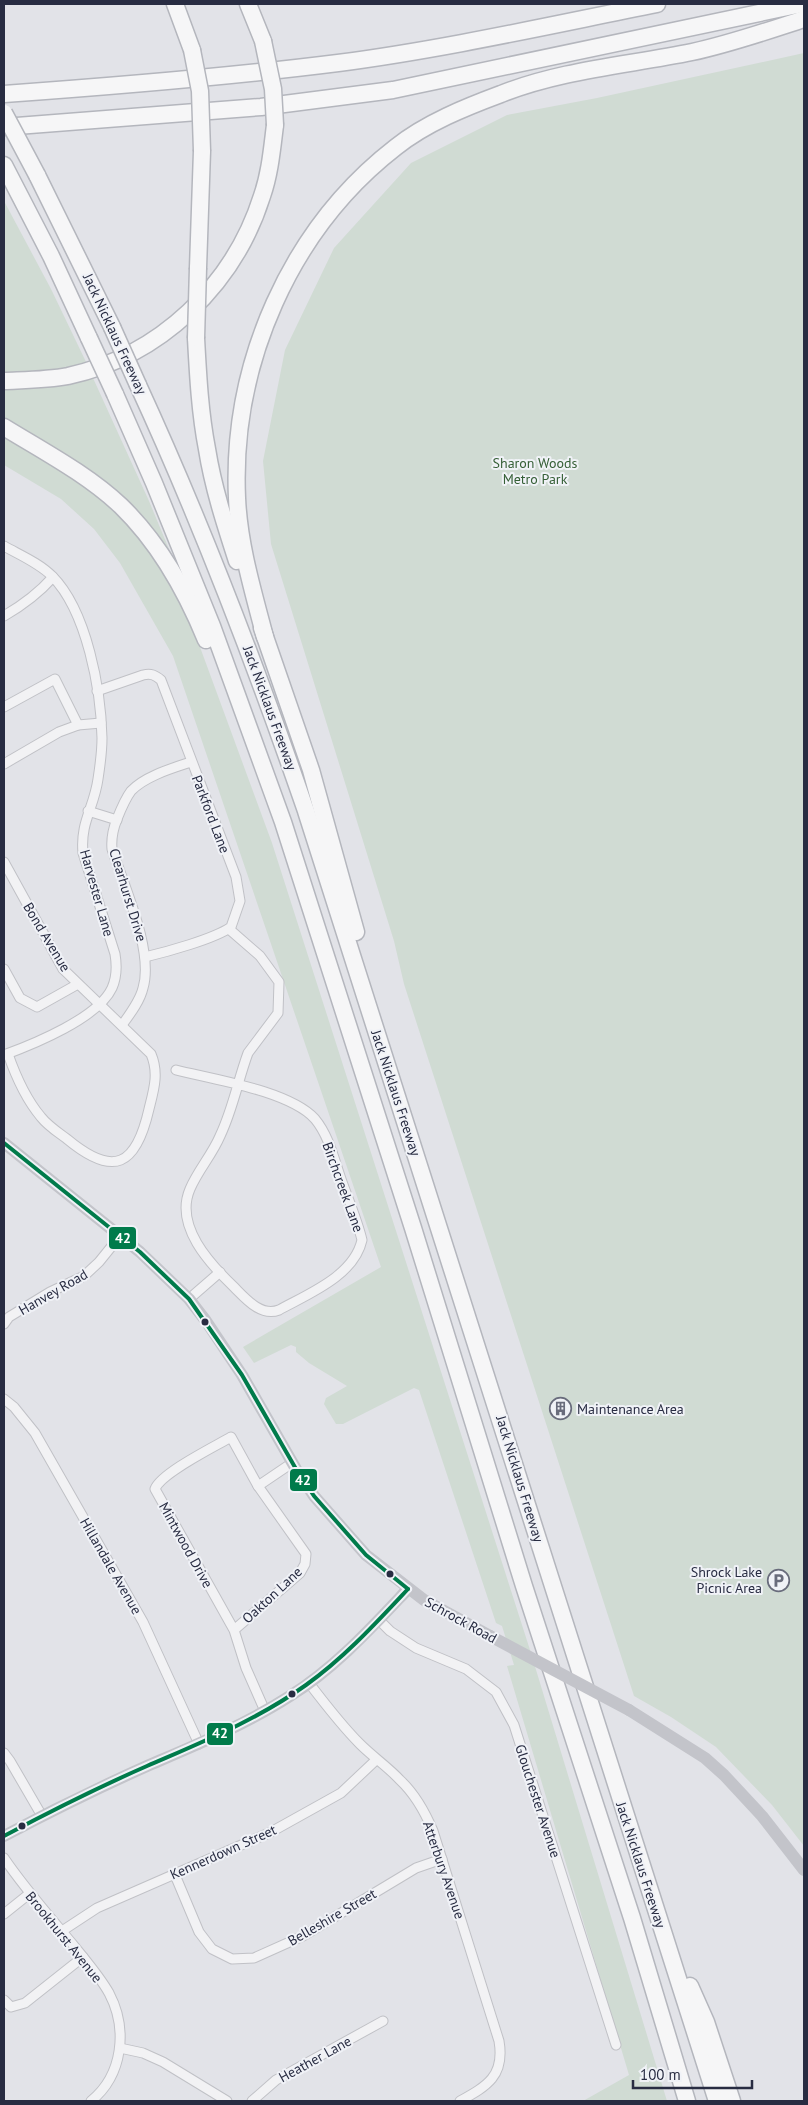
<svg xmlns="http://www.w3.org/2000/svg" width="808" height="2105" viewBox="0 0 808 2105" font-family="'PT Sans',sans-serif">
	<rect width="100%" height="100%" fill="#e2e3e8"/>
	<g fill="#d0dbd3">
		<polygon points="804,53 804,1846 772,1805 716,1747 671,1717 634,1696 404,984 394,941 271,544 263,461 285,350 334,248 411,163 507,115 597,98"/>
		<polygon points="4,201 51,289 87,364 68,369 4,375"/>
		<polygon points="93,378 149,501 171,554 167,555 155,537 4,420 4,390 52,387"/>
		<polygon points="4,432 113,504 162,564 193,628 272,843 530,1650 667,2101 583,2101 629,2075 507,1666 514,1665 502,1626 496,1623 419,1390 414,1388 343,1424 336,1424 324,1404 326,1398 347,1386 309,1363 296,1352 296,1347 291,1345 254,1363 243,1347 381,1267 173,656 120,563 94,529 61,499 4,465"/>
	</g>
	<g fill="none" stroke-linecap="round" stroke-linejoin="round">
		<defs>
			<g id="street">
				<path d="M4,546C20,555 39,563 52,576C87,611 101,690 102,738C102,751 100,766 98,779C94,808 80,822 83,853L115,954C117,966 117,977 112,988C98,1018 34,1044 4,1055"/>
				<path d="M4,616C23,605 38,594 53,577"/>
				<path d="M97,691L143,675C151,673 155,675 161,680L236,877L240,901L231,927C214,939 166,952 145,957"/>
				<polyline points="4,707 55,679 78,725"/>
				<polyline points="4,764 59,732 78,725 101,723"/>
				<polyline points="88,811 117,820"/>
				<path d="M4,862L63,969L151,1054C159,1073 154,1089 149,1109C136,1166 114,1178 67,1139C59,1133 48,1126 41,1117C25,1098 16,1077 8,1054"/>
				<polyline points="4,969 20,998 37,1007 78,984"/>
				<path d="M122,1025C130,1014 140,1001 143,988C154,951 124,886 112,849C111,838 113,829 117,819C121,809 125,799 131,791C145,776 173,768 191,762"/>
				<path d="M176,1070C212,1079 290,1091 315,1119C329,1136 334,1159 341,1179C348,1199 357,1219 362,1240C354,1276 308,1294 279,1310C261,1317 246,1299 234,1287C210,1264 174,1226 190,1189C198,1170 212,1155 220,1136C233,1109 238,1080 248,1053L278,1013L279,982L260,956L229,929"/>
				<polyline points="189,1299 220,1272"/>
				<polyline points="4,1324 9,1317 50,1292 84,1276 99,1262 120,1236"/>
				<polyline points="4,1399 14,1407 35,1433 143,1622 199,1744"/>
				<polyline points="258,1486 292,1463"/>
				<polyline points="379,1620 390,1631 416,1648 466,1669 496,1692 514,1725 616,2045"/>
				<path d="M234,1630L300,1573L305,1564L306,1554L258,1486L231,1437C214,1447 161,1473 155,1489L234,1630L246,1668L265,1711"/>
				<path d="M309,1683C325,1704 341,1725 360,1744C373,1757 388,1767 400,1780C415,1794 425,1812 433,1831L499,2041C505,2076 487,2086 460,2101"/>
				<polyline points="4,1753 10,1761 42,1816"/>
				<path d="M4,1858C25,1889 51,1918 75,1947C87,1962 100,1977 109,1993C128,2029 123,2075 91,2101"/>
				<polyline points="175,1875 199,1932 212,1949 232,1959 254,1958 303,1936 416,1868 442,1859"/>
				<polyline points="4,1914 29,1894"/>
				<polyline points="62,1931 97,1908 271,1832 341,1793 376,1760"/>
				<polyline points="4,2000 11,2007 25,2003 83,1957"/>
				<polyline points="120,2048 143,2053 163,2062 227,2101"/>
				<polyline points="252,2101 276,2080 383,2021"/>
			</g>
			<g id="highway">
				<polyline points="175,4 192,50"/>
				<polyline points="248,4 263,41"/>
				<path d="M4,94C115,86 227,77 338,63C445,49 551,25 657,4"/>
				<polyline points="4,127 261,107 393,90 802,4"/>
				<polyline points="4,165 51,256 89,338"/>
				<polyline points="37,175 112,327"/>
				<polyline points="198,268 202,151"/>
				<path d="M196,338C198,375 200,413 207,449C213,487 225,524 237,561"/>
				<path d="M4,381C25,380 47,380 68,376C160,356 234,285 262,196C270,173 272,149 275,125"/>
				<path d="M138,385C202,524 256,666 306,811L717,2101"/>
				<polyline points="115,394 154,483 212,626 283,822 413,1228 524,1586 632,1918 687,2101"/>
				<path d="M4,427C43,451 87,474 121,506C159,543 186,591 206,640"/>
				<polyline points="262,628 311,770 356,932"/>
				<path d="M265,637C253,591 239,545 237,498C231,364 290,229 396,147C426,123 466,107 501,94C561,70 629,65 692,52C730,44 767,31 804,19"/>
				<polyline points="690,1986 706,2022 732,2101"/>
			</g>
		</defs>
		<use href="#street" stroke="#c0c1c6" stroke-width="11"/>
		<use href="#highway" stroke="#b4b6bd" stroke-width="19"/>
		<use href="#street" stroke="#f2f2f4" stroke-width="9"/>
		<g stroke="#c3c4ca" stroke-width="12">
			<polyline points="4,1143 140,1252 189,1299 206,1321 242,1375 296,1469 314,1496 366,1555 424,1600 490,1636"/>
			<polyline points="629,1710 705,1758 724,1775 762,1816 804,1870"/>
			<path d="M4,1836C51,1811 98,1788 147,1766C196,1745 245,1725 290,1696C335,1668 372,1627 408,1589"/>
		</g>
		<use href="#highway" stroke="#f6f6f7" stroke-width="16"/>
		<defs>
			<g id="highway-bridge">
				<polyline points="263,41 273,89 275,125"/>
				<polyline points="192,50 200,91 202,151"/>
				<polyline points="4,113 37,175"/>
				<polyline points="112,327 138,385"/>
				<polyline points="89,338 115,394"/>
				<polyline points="196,338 198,268"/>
			</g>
		</defs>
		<use href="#highway-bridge" stroke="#b4b6bd" stroke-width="19" stroke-linecap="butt"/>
		<polyline stroke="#c3c4ca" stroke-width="12" points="490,1636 629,1710"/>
		<use href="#highway-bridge" stroke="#f6f6f7" stroke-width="16"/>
		<defs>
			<g id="bus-1">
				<polyline points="4,1143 140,1252 189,1299 242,1375 296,1469 314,1496 366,1555 408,1589"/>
				<path d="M4,1836C51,1811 99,1787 147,1766C202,1742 257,1720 306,1685C344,1658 376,1623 408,1589"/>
			</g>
		</defs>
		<use href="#bus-1" stroke="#f0f2f7" stroke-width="8"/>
		<use href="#bus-1" stroke="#007b4b" stroke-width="4"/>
	</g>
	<defs>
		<symbol id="building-ring" viewBox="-11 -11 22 22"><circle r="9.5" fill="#f0f2f7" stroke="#696c7c" stroke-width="1.5"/><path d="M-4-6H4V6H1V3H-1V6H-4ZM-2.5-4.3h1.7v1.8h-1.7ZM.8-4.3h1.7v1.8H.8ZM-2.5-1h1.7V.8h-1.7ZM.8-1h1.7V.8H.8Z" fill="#696c7c"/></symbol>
		<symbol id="parking-ring" viewBox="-11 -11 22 22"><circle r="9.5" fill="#f0f2f7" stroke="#696c7c" stroke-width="1.5"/><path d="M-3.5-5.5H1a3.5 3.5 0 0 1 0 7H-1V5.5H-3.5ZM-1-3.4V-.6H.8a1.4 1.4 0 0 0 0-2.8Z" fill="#696c7c"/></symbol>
	</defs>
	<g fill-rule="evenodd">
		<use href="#building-ring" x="548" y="1396" width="25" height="25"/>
		<use href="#parking-ring" x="766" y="1568" width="25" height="25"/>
	</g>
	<g fill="#282c42" stroke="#f0f2f7" stroke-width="2">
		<circle cx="205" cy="1322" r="4.5"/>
		<circle cx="390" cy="1574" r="4.5"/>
		<circle cx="292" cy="1694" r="4.5"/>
		<circle cx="22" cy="1826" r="4.5"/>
	</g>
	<g text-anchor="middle" stroke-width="4" stroke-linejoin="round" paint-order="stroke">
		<g font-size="14" fill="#282c42" stroke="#f0f2f7">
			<text transform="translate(115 334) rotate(65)" y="5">Jack Nicklaus Freeway</text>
			<text transform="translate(270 708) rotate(70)" y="5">Jack Nicklaus Freeway</text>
			<text transform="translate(211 814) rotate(69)" y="5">Parkford Lane</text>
			<text transform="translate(97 893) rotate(74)" y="5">Harvester Lane</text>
			<text transform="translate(128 895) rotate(73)" y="5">Clearhurst Drive</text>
			<text transform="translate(47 937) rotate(59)" y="5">Bond Avenue</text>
			<text transform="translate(396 1093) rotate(72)" y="5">Jack Nicklaus Freeway</text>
			<text transform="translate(343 1187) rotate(70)" y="5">Birchcreek Lane</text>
			<text transform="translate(53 1292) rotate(-30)" y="5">Hanvey Road</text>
			<text transform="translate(520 1479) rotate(73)" y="5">Jack Nicklaus Freeway</text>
			<text transform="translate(186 1545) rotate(61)" y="5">Mintwood Drive</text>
			<text transform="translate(111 1566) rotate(60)" y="5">Hillandale Avenue</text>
			<text transform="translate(272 1595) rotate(-43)" y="5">Oakton Lane</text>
			<text transform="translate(461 1620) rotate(29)" y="5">Schrock Road</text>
			<text transform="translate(538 1801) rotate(72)" y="5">Glouchester Avenue</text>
			<text transform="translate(223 1852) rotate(-24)" y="5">Kennerdown Street</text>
			<text transform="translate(641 1865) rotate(72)" y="5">Jack Nicklaus Freeway</text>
			<text transform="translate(444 1870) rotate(71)" y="5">Atterbury Avenue</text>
			<text transform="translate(332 1917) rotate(-30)" y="5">Belleshire Street</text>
			<text transform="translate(64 1937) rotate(51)" y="5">Brookhurst Avenue</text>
			<text transform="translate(315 2059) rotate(-29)" y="5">Heather Lane</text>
		</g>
		<g font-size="14" fill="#355f36" stroke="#f0f2f7">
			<text x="535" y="468">Sharon Woods<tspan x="535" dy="16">Metro Park</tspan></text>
		</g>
		<g font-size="14" fill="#282c42" stroke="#f0f2f7" text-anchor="start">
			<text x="577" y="1414">Maintenance Area</text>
			<text x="762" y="1577" text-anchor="end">Shrock Lake<tspan x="762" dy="16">Picnic Area</tspan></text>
		</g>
	</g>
	<g stroke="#f0f2f7" stroke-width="2">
		<rect x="108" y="1226" width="29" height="24" rx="5" fill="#007b4b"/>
		<rect x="289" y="1468" width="29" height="24" rx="5" fill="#007b4b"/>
		<rect x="206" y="1722" width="28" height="24" rx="5" fill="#007b4b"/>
	</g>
	<g font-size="14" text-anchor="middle" font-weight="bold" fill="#fff">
		<text x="123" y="1243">42</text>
		<text x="303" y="1485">42</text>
		<text x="220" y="1738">42</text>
	</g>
	<rect width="808" height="2105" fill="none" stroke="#282c42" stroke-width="10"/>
	<path d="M633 2080v8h119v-8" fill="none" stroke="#282c42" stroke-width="2.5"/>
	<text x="640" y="2080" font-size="15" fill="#282c42" stroke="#f0f2f7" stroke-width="4" paint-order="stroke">100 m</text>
</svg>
